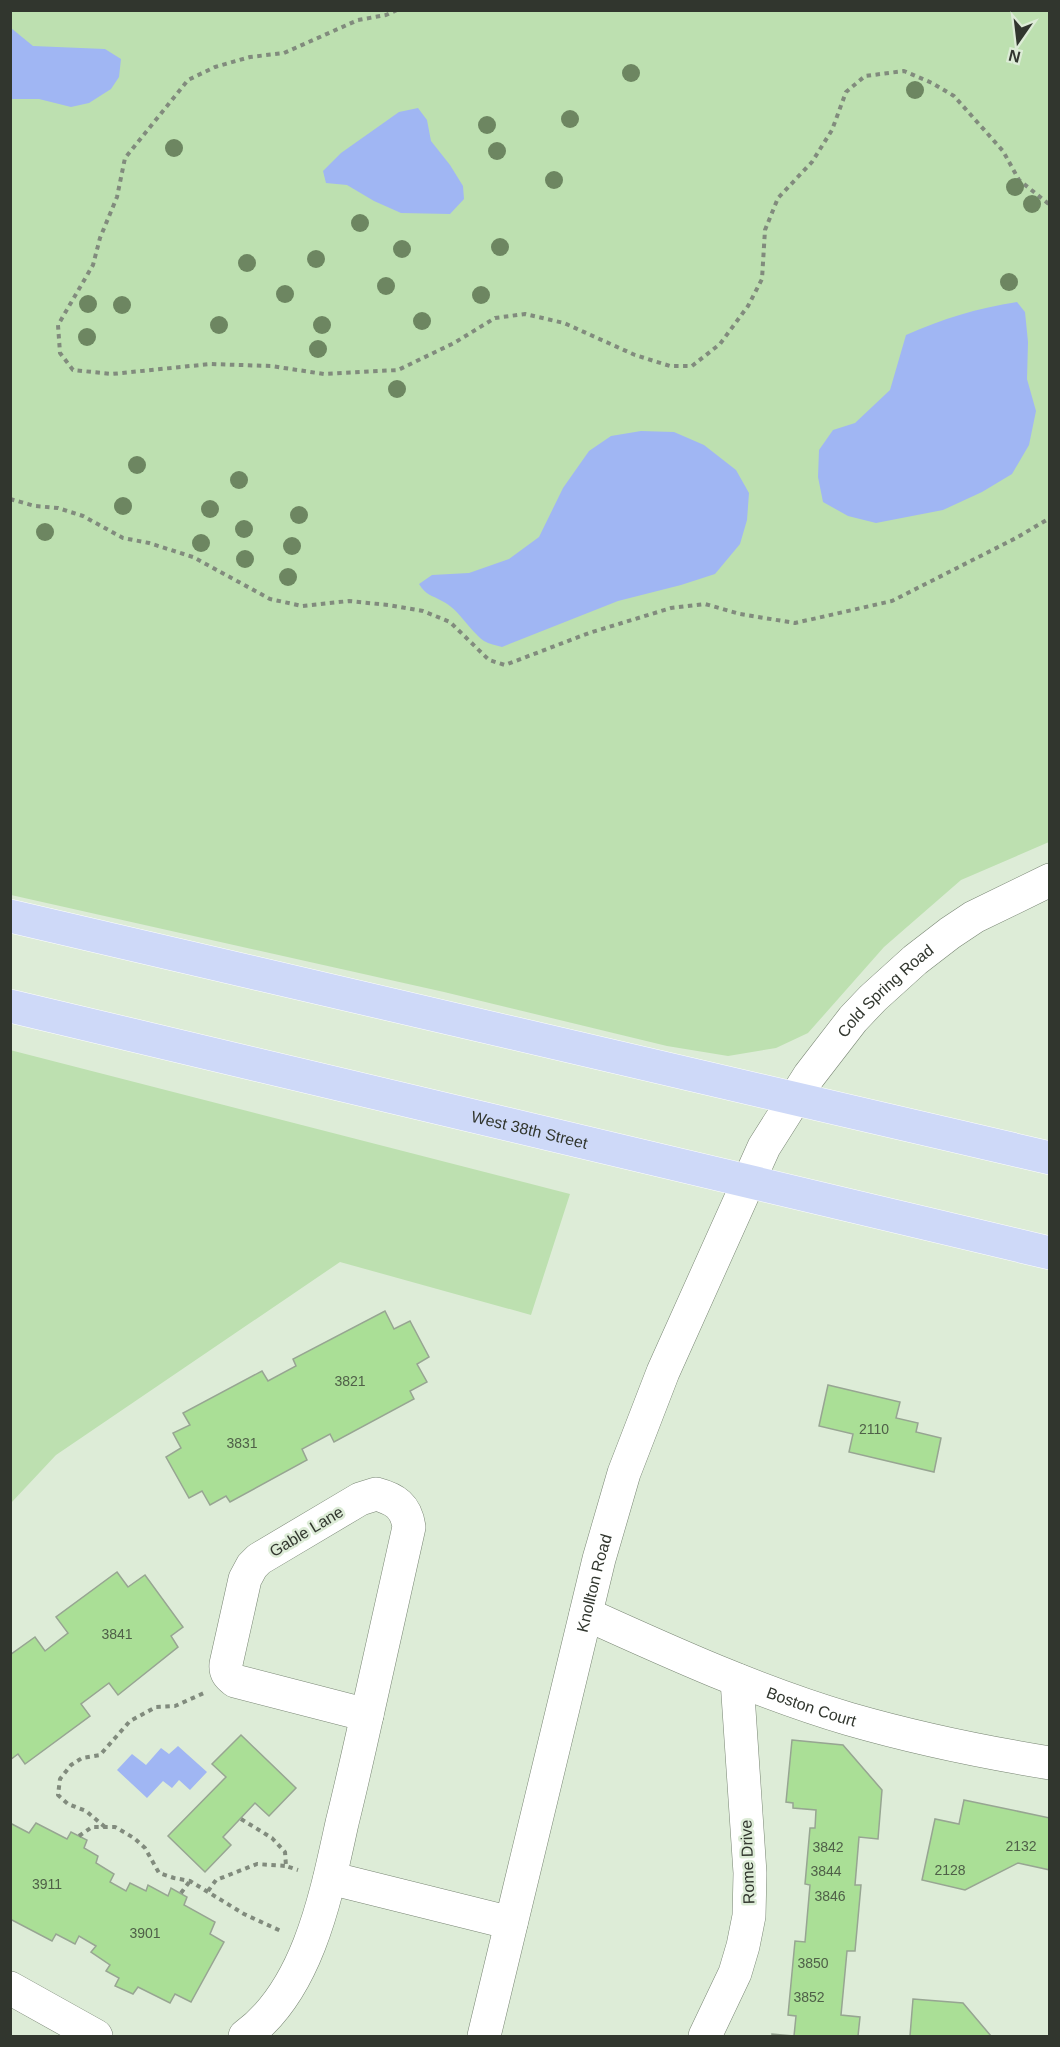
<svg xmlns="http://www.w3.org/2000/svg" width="1060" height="2047" viewBox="0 0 1060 2047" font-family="Arial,sans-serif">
	<rect width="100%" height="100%" fill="#ddecd7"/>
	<g fill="#bde0b0">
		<polygon points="11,11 1049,11 1049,842 961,880 884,947 808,1033 776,1048 728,1056 667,1046 444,992 11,895"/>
		<polygon points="10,1050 570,1194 531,1315 340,1262 56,1455 11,1503"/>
	</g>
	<g fill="#a0b6f3">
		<polygon points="11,28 33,46 105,49 121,59 119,77 111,89 89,103 71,107 39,99 11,99"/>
		<polygon points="418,108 427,120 431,141 450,165 463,186 464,199 450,214 401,213 374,201 347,185 326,183 323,171 341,153 399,112"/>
		<path d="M1017,302L1025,312L1028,342L1027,379L1036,411L1029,445L1012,474L982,492L943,510L876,523L848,516L823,502L818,477L819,450L833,430L855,423L890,390L906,335C942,319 978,308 1017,302Z"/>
		<path d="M641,431L674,432L704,445L736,470L749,493L747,520L740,544L715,574L681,585L618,601L502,647C496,645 489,644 484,641C468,629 460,610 442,601C431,595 426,595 419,584L432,575L469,573L509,559L539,537L563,488L589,451L611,436Z"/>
		<polygon points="178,1746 207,1772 190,1790 179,1780 172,1788 163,1781 147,1798 117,1770 132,1754 146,1765 161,1748 169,1754"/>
	</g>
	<g fill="#aadf96" stroke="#97a592" stroke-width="1.5">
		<polygon points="385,1311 394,1329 410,1321 429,1357 417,1364 427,1382 410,1391 414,1399 334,1442 330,1434 302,1449 307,1460 230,1502 226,1496 210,1505 202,1491 189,1498 166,1457 181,1448 173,1433 190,1425 183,1413 262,1371 268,1381 296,1366 293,1359"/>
		<polygon points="828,1385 900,1402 896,1418 918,1423 916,1432 941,1438 934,1472 849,1452 853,1434 819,1426"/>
		<polygon points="117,1572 128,1587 145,1575 183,1627 171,1636 178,1647 118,1695 109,1683 81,1704 90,1716 25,1764 18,1754 10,1760 10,1655 35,1637 45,1651 68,1633 56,1617"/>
		<polygon points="241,1735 296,1788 269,1816 255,1803 223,1837 231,1845 205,1872 168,1836 226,1777 212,1764"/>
		<polygon points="792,1740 843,1745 882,1790 878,1839 859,1837 855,1885 861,1885 855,1951 847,1951 841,2015 860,2017 858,2036 772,2036 772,2034 794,2036 796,2016 788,2015 795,1941 805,1942 810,1885 805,1884 810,1828 815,1828 816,1810 793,1808 793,1803 786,1802"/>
		<polygon points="964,1800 1050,1818 1050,1870 1018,1863 965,1890 922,1880 935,1819 959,1824"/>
		<polygon points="10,1823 29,1833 36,1823 67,1839 71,1832 87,1840 84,1848 98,1856 96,1863 114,1874 110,1882 126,1891 130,1883 146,1891 148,1885 168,1896 171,1888 187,1897 184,1905 215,1922 210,1934 224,1942 191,2002 175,1994 170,2003 138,1987 133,1994 115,1986 119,1978 106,1971 110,1965 91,1952 96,1946 79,1936 75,1944 56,1934 52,1941 10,1919"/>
		<polygon points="913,1999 963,2003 991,2036 910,2036"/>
	</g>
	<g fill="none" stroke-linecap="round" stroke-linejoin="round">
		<defs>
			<g id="street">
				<path d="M376,1494C395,1499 406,1506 409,1527L367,1715L235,1681C229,1676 225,1673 226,1664L245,1579L252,1566L259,1559L360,1499Z"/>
				<path id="s1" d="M586,1614C672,1653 758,1692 849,1719C915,1738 982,1752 1050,1763"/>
				<polyline points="330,1878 511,1923"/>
				<polyline points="10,1988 96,2036"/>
				<path d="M245,2036C308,1990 326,1896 342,1823C351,1787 359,1751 367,1715"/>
				<polyline points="705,2036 735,1973 743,1946 749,1916 750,1873 737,1680"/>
			</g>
			<g id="secondary">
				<path id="s2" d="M484,2036L599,1559L624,1473L663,1372L764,1147L809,1076L853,1019L873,998L915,960L950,933L974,917L1050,880"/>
			</g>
			<g id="primary">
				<polyline points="10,916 1050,1158"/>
				<path id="s3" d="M10,1006L1050,1253"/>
			</g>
		</defs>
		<use href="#street" stroke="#798674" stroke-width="34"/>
		<use href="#secondary" stroke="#798674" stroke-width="34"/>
		<use href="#primary" stroke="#fff" stroke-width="34"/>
		<g stroke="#818b7d" stroke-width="4" stroke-dasharray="4.5 4.5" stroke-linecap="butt">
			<polyline points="397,10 386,15 358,20 284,53 250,57 215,67 188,80 125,158 117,197 100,238 93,265 58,325 60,353 73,370 112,374 210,364 271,366 324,374 398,370 454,343 495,318 525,314 564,323 635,355 670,366 692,366 720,344 748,306 762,279 765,230 778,198 812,162 832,130 846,92 865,76 904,71 932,83 954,96 1003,151 1019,180 1050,205"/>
			<polyline points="10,499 35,506 58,508 83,516 123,538 149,543 193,557 270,599 302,606 349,601 388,605 423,611 450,622 489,660 505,665 589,633 671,608 705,604 740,614 795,623 892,601 1016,538 1050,518"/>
			<polyline points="241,1819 272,1838 285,1852 286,1866 298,1870"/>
			<polyline points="105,1827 86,1811 68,1804 58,1795 60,1779 71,1765 82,1758 100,1755 130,1721 156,1707 175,1706 204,1693"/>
			<polyline points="79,1836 92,1827 115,1827 134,1838 145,1848 159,1873 174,1878 190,1881 244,1914 281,1931"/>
			<polyline points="208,1891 216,1880 257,1864 286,1866"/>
			<polyline points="181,1893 190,1881"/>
		</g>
		<use href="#street" stroke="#fff" stroke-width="33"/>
		<use href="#secondary" stroke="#fff" stroke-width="33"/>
		<use href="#primary" stroke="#ced9f8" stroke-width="33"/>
	</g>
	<g fill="#6d8661">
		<circle cx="631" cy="73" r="9"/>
		<circle cx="915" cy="90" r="9"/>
		<circle cx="570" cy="119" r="9"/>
		<circle cx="487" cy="125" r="9"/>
		<circle cx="174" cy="148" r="9"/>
		<circle cx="497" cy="151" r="9"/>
		<circle cx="554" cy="180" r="9"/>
		<circle cx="1015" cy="187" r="9"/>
		<circle cx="1032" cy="204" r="9"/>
		<circle cx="360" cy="223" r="9"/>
		<circle cx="500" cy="247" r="9"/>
		<circle cx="402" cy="249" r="9"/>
		<circle cx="316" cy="259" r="9"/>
		<circle cx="247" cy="263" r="9"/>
		<circle cx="1009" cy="282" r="9"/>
		<circle cx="386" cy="286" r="9"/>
		<circle cx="285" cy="294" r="9"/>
		<circle cx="481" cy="295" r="9"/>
		<circle cx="88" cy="304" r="9"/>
		<circle cx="122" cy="305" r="9"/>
		<circle cx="422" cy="321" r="9"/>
		<circle cx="219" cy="325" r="9"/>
		<circle cx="322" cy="325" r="9"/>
		<circle cx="87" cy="337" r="9"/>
		<circle cx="318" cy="349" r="9"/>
		<circle cx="397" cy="389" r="9"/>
		<circle cx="137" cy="465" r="9"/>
		<circle cx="239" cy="480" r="9"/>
		<circle cx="123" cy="506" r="9"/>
		<circle cx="210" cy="509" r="9"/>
		<circle cx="299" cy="515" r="9"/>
		<circle cx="244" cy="529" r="9"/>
		<circle cx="45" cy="532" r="9"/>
		<circle cx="201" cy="543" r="9"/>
		<circle cx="292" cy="546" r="9"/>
		<circle cx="245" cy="559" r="9"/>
		<circle cx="288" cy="577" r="9"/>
	</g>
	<g text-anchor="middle" stroke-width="5" stroke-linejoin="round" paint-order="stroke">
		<g font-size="14" fill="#4f6048">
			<text x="350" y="1386">3821</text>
			<text x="874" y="1434">2110</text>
			<text x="242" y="1448">3831</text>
			<text x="117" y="1639">3841</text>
			<text x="1021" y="1851">2132</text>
			<text x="828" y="1852">3842</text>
			<text x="950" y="1875">2128</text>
			<text x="826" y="1876">3844</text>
			<text x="47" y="1889">3911</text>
			<text x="830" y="1901">3846</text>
			<text x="145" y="1938">3901</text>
			<text x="813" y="1968">3850</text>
			<text x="809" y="2002">3852</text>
		</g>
		<g font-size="16" fill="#31362e" stroke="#ddecd7">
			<text dy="6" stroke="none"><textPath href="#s2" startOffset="1134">Cold Spring Road</textPath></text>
			<text dy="6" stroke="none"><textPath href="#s3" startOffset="534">West 38th Street</textPath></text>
			<text transform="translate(306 1531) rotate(-31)" y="6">Gable Lane</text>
			<text dy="6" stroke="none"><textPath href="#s2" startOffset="466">Knollton Road</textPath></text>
			<text dy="6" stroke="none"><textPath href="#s1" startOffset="244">Boston Court</textPath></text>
			<text transform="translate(747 1862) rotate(-92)" y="6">Rome Drive</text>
		</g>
	</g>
	<rect width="1060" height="2047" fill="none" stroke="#31362e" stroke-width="24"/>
	<g transform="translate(1018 42) rotate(194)" stroke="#ddecd7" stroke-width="4.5" paint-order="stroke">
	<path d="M0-4.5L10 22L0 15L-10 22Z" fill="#31362e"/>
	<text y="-9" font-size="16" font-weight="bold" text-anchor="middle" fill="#31362e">N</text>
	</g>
</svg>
